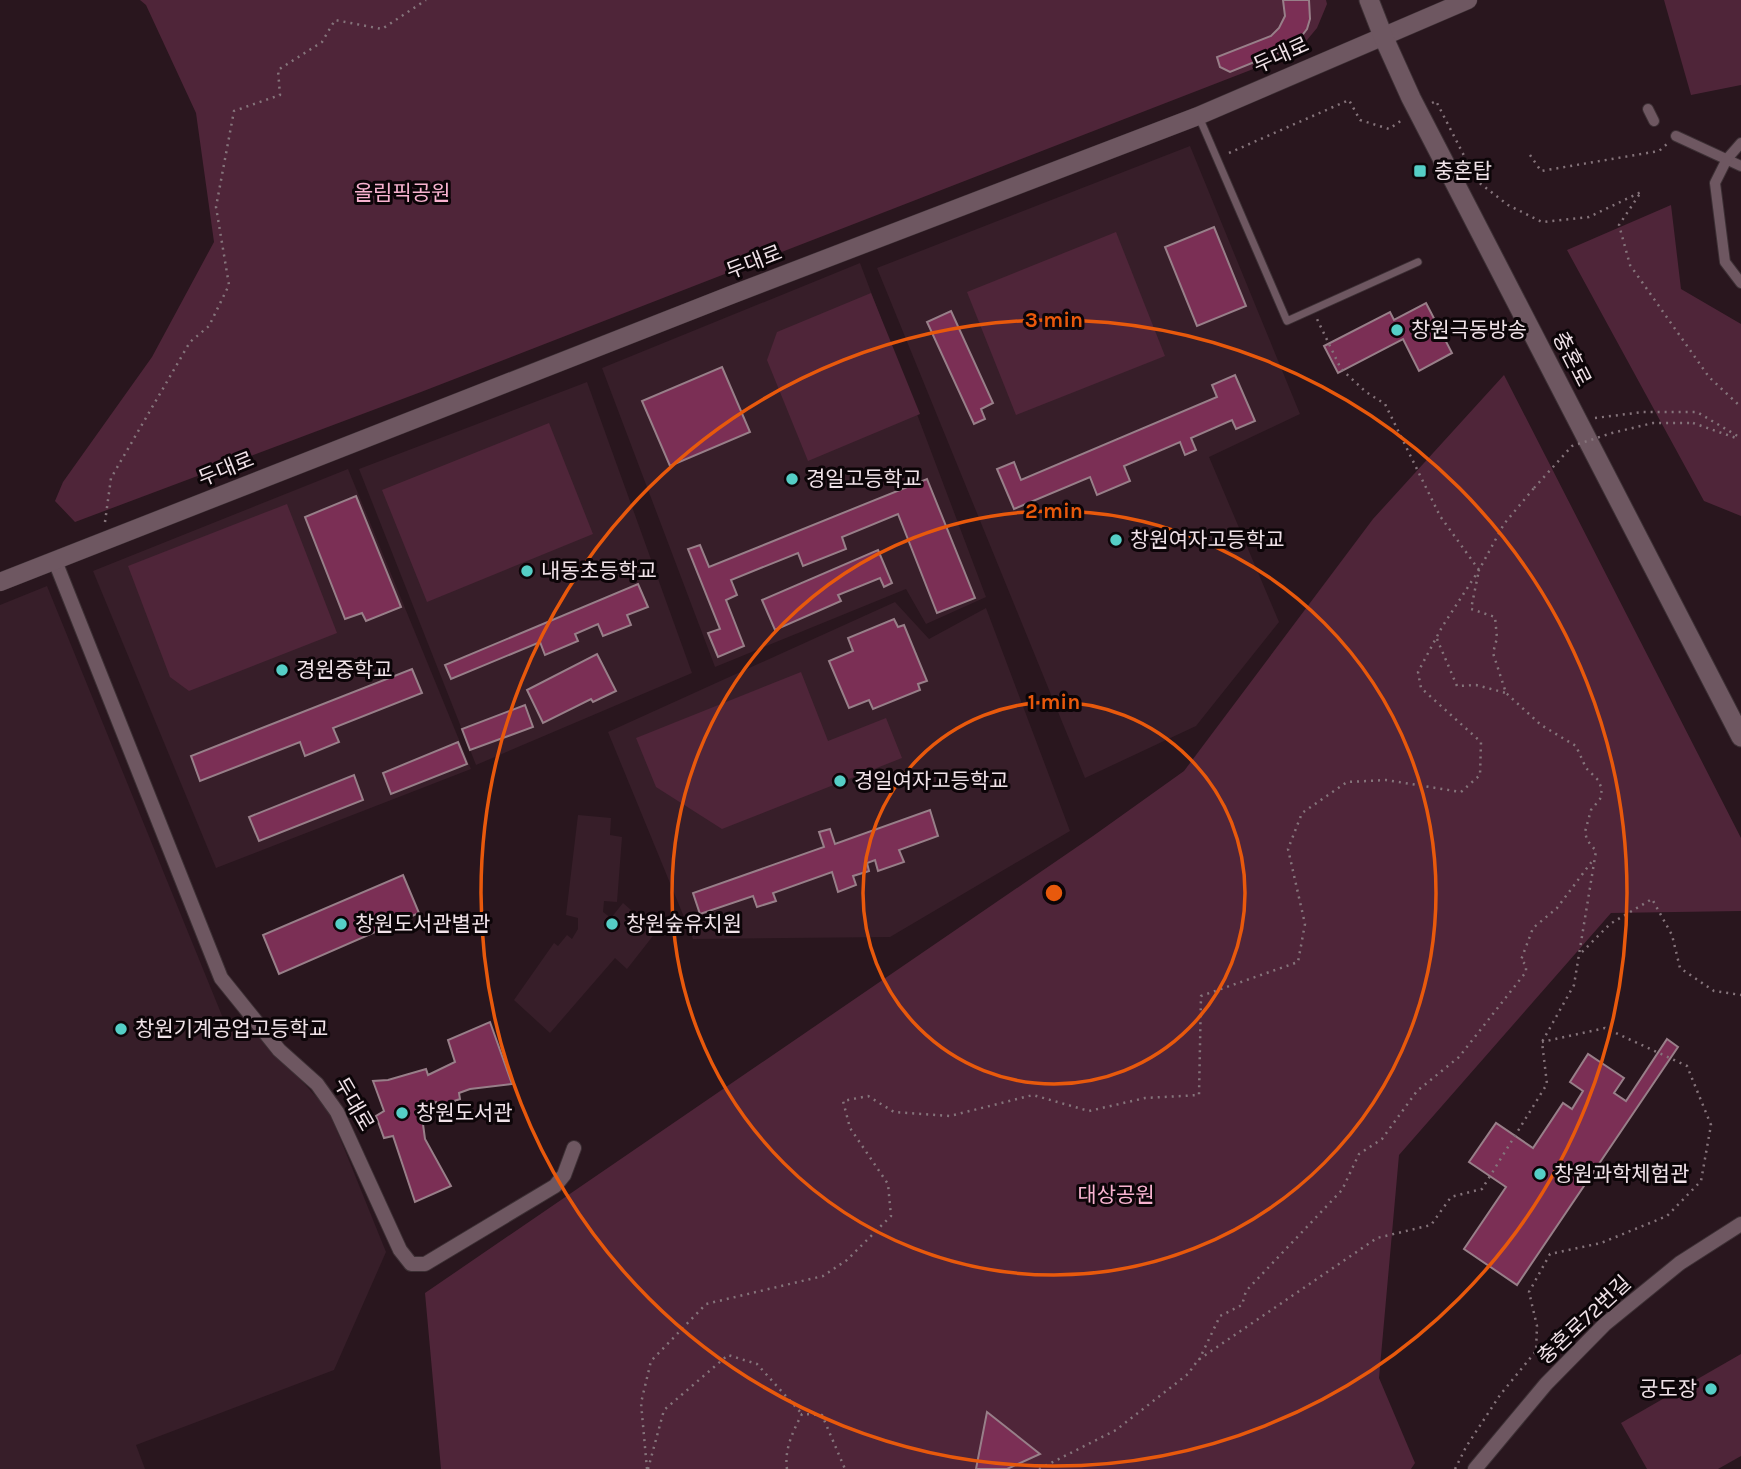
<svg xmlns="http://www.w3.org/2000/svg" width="1741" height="1469" viewBox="0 0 1741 1469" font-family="Karla,'Noto Sans KR',sans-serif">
	<rect width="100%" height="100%" fill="#29161e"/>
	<g fill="#371e29">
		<polygon points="1190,146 1300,414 1209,457 1279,622 1196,726 1085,778 877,268"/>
		<polygon points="860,263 986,597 926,624 906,589 715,667 602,368"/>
		<polygon points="587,382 692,673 476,765 359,469"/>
		<polygon points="348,469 471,769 216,868 93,571"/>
		<polygon points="47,586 225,1023 260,1035 329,1111 386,1252 334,1370 136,1445 145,1469 0,1469 0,605"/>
		<polygon points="895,602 929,639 986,608 1070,831 890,937 693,939 608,732"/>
		<polygon points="578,815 611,818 610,835 622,837 617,902 604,901 603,912 611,918 623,903 656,932 627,969 615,958 550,1033 514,1000 554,943 558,946 567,935 572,939 578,929 578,918 566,915"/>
	</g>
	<g fill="#4f2539">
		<polygon points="140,0 1326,0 1327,4 1317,28 1297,52 421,392 75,522 55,501 63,482 152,357 214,242 196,113 146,5"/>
		<polygon points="1664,0 1741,0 1741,85 1691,95"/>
		<polygon points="1671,205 1681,289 1741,324 1741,516 1704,501 1567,250"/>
		<polygon points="1116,232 1165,356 1016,415 967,292"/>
		<polygon points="871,293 920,414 808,461 767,360 777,332"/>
		<polygon points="1504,375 1741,838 1741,911 1611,913 1399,1155 1379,1378 1415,1463 1411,1469 441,1469 425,1293 1093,836 1184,771 1373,519"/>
		<polygon points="549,423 593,534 427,602 382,490"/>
		<polygon points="287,504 337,633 189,691 170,677 128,566"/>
		<polygon points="801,672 828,741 886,718 902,758 722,829 656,787 636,738"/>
		<polygon points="1741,1354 1741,1456 1718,1469 1647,1469 1621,1423"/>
	</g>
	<g fill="#7b2f55" stroke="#987f89" stroke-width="2">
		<polygon points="1283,0 1309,0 1310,19 1307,29 1294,46 1230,72 1220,67 1217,57 1271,36 1279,28 1285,16"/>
		<polygon points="1214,227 1246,306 1197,326 1165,247"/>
		<polygon points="1426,303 1452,353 1419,371 1403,339 1338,373 1324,346 1390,312 1394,320"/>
		<polygon points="951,311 993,403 981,409 985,419 974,424 927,322"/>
		<polygon points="722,367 750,432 670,466 642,401"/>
		<polygon points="1235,375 1255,421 1236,429 1232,420 1191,438 1196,450 1185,455 1180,442 1124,466 1130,481 1097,495 1090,477 1014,509 997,469 1014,462 1021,480 1217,397 1212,385"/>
		<polygon points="927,479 975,598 937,613 898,514 842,537 846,549 803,566 798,553 731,580 737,595 726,600 744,646 718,657 708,633 720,629 688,549 700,545 709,567"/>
		<polygon points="356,496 401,607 366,621 362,613 345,619 305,517"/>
		<polygon points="878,550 892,583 884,587 880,578 838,595 841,601 775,630 762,600"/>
		<polygon points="638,584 648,607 627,615 631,625 603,636 598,624 575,634 578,641 545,655 540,642 451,679 445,665"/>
		<polygon points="894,619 898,627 904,625 927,681 918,684 920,690 873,709 869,700 849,708 829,661 853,651 848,638"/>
		<polygon points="597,654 616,691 593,702 591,699 543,723 527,690"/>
		<polygon points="412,669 422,693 333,728 339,742 305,756 300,742 200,781 191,756"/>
		<polygon points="525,705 533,727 470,750 462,729"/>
		<polygon points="458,742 467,764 391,794 383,773"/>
		<polygon points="354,775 363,800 259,841 249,817"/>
		<polygon points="930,810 938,836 899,850 904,862 878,871 875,860 867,863 869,871 853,876 856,885 838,892 832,872 773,893 776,901 757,907 753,896 700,914 693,893 824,847 819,832 830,829 835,844"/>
		<polygon points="403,875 419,913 279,974 263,935"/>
		<polygon points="490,1022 512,1084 470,1089 459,1093 460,1099 437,1107 436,1102 431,1103 426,1108 422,1117 425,1139 451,1186 415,1202 393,1136 384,1138 376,1116 384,1111 373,1081 388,1080 426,1069 428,1075 455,1062 448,1040"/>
		<polygon points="1667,1039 1678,1047 1517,1285 1464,1249 1506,1187 1469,1162 1496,1123 1533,1148 1563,1103 1572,1109 1583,1091 1570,1082 1588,1054 1624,1078 1614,1093 1626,1101"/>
		<polygon points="987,1412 1040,1454 1007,1469 976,1469"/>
	</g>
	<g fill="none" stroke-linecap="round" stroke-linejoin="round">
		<defs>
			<polyline id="service" points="1199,117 1287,321 1418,262"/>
			<g id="pedestrian">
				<polyline points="1648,109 1654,121"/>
				<polyline points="1676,136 1741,166"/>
				<polyline points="1741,143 1727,159 1715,183 1725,262 1741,283"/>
			</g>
			<g id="minor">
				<polyline points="55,561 221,978 279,1050 317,1084 337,1112 400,1250 411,1264 425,1264 555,1186 564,1175 574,1148"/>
				<polyline points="1475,1469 1546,1384 1605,1324 1680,1263 1741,1224"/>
			</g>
			<polyline id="tertiary" points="0,582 731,295 1198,116 1468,0"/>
			<polyline id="secondary" points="1369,0 1383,36 1411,98 1741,737"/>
		</defs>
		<use href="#service" stroke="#3d3035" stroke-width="9"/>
		<use href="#pedestrian" stroke="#3d3035" stroke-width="12"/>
		<use href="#minor" stroke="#3d3035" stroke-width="16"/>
		<use href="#tertiary" stroke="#3d3035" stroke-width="19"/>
		<use href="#secondary" stroke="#3d3035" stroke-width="21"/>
		<g stroke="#85747b" stroke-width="2.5" stroke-dasharray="2 5" stroke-linecap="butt">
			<polyline points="1432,103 1436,101 1477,181 1508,205 1542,222 1589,217 1641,192 1619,225 1630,265 1709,377 1741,407"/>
			<polyline points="1229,153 1349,100 1360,120 1389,129 1402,120"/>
			<polyline points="1530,155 1541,171 1659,151 1667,144"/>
			<polyline points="1595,418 1643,412 1697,412 1741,438"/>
			<polyline points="1693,423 1739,439"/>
			<polyline points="105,522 111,478 190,342 209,326 229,285 216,207 234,111 280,95 278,70 322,42 335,20 382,29 426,0"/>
			<polyline points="1437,639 1457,686 1476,685 1506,693"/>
			<polyline points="1582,952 1610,924 1652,899 1672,935 1680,968 1714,991 1741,995"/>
			<polyline points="1199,1360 1220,1316 1242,1305 1246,1291 1342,1190 1359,1154 1382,1139 1417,1091 1459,1057 1526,972 1526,965 1521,960 1533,928 1557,908 1593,860"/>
			<polyline points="647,1469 641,1403 651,1361 706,1304 823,1276 847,1260 891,1216 888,1184 850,1128 843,1101 868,1096 894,1112 950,1116 1033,1095 1089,1111 1145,1098 1199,1095 1201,996 1298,962 1305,924 1288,849 1302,813 1347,782 1386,780 1461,792 1480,775 1481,742 1421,688 1418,672 1442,627 1479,570 1504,524 1534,488"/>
			<polyline points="648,1469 664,1410 728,1355 757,1364 802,1414"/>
			<path d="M787,1469C784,1450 793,1431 802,1414L822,1415L845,1469"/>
			<polyline points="1039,1469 1116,1430 1188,1374 1198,1360 1377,1238 1431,1225 1451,1197 1482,1189 1547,1084 1542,1042 1574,985 1596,851 1587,840 1585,832 1591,810 1600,799 1602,789 1598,780 1586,768 1576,746 1541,725 1506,693 1493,653 1497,638 1495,617 1471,609 1479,570 1440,516 1385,404 1366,392 1341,369 1317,319"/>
			<polyline points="1455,1469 1466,1447 1500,1395 1536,1351 1537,1326 1529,1292 1550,1254 1601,1243 1667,1216 1701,1181 1711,1125 1687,1066 1605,1028 1542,1042"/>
		</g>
		<use href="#service" stroke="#6e5761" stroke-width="7"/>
		<use href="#pedestrian" stroke="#6e5761" stroke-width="10"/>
		<use href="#minor" stroke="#6e5761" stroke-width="14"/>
		<use href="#tertiary" stroke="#6e5761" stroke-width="18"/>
		<use href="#secondary" stroke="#6e5761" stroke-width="19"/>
		<polyline stroke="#85747b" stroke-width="2.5" stroke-dasharray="2 5" stroke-linecap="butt" points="1534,488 1572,446 1612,433 1653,423 1693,423"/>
	</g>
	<g fill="none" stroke="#e8590c" stroke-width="3.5">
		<circle cx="1054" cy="893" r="191"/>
		<circle cx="1054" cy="893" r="382"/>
		<circle cx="1054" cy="893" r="573"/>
	</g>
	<g fill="#55cec6" stroke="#0c0508" stroke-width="2.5">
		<rect x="1413" y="164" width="14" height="14" rx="3.5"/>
		<circle cx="1397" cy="330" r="7"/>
		<circle cx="792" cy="479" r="7"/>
		<circle cx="1116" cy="540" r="7"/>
		<circle cx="527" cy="571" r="7"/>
		<circle cx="282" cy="670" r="7"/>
		<circle cx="840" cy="781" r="7"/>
		<circle cx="341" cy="924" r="7"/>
		<circle cx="612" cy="924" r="7"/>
		<circle cx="121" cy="1029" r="7"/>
		<circle cx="402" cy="1113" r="7"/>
		<circle cx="1540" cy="1174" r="7"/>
		<circle cx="1711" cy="1389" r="7"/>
	</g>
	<g text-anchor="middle" stroke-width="6" stroke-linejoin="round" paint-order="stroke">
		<g font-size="21" fill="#f0e2e8" stroke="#0c0508">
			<text transform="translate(1281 55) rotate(-24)" y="7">두대로</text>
			<text transform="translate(754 262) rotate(-21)" y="7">두대로</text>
			<text transform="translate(1572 359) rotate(63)" y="7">충혼로</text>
			<text transform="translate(226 469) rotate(-22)" y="7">두대로</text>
			<text transform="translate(354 1104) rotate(60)" y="7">두대로</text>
			<text transform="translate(1584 1320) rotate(-43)" y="7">충혼로72번길</text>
		</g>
		<g font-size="21" fill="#f0e2e8" stroke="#0c0508" text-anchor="start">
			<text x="1434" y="178">충혼탑</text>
			<text x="1411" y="337">창원극동방송</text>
			<text x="806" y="486">경일고등학교</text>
			<text x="1130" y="547">창원여자고등학교</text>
			<text x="541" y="578">내동초등학교</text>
			<text x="296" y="677">경원중학교</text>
			<text x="854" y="788">경일여자고등학교</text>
			<text x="355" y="931">창원도서관별관</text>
			<text x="626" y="931">창원숲유치원</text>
			<text x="135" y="1036">창원기계공업고등학교</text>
			<text x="416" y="1120">창원도서관</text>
			<text x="1554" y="1181">창원과학체험관</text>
			<text x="1697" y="1396" text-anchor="end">궁도장</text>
		</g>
		<g font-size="21" fill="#f8b3d0" stroke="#0c0508">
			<text x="402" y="200">올림픽공원</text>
			<text x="1116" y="1202">대상공원</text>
		</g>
	</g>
	<circle cx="1054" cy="893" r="10" fill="#e8590c" stroke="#0c0508" stroke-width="3.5"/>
	<g font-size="21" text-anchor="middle" font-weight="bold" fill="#e8590c" stroke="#0c0508" stroke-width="6" stroke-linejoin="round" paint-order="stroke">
		<text x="1054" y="327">3 min</text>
		<text x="1054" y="518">2 min</text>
		<text x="1054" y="709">1 min</text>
	</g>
</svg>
